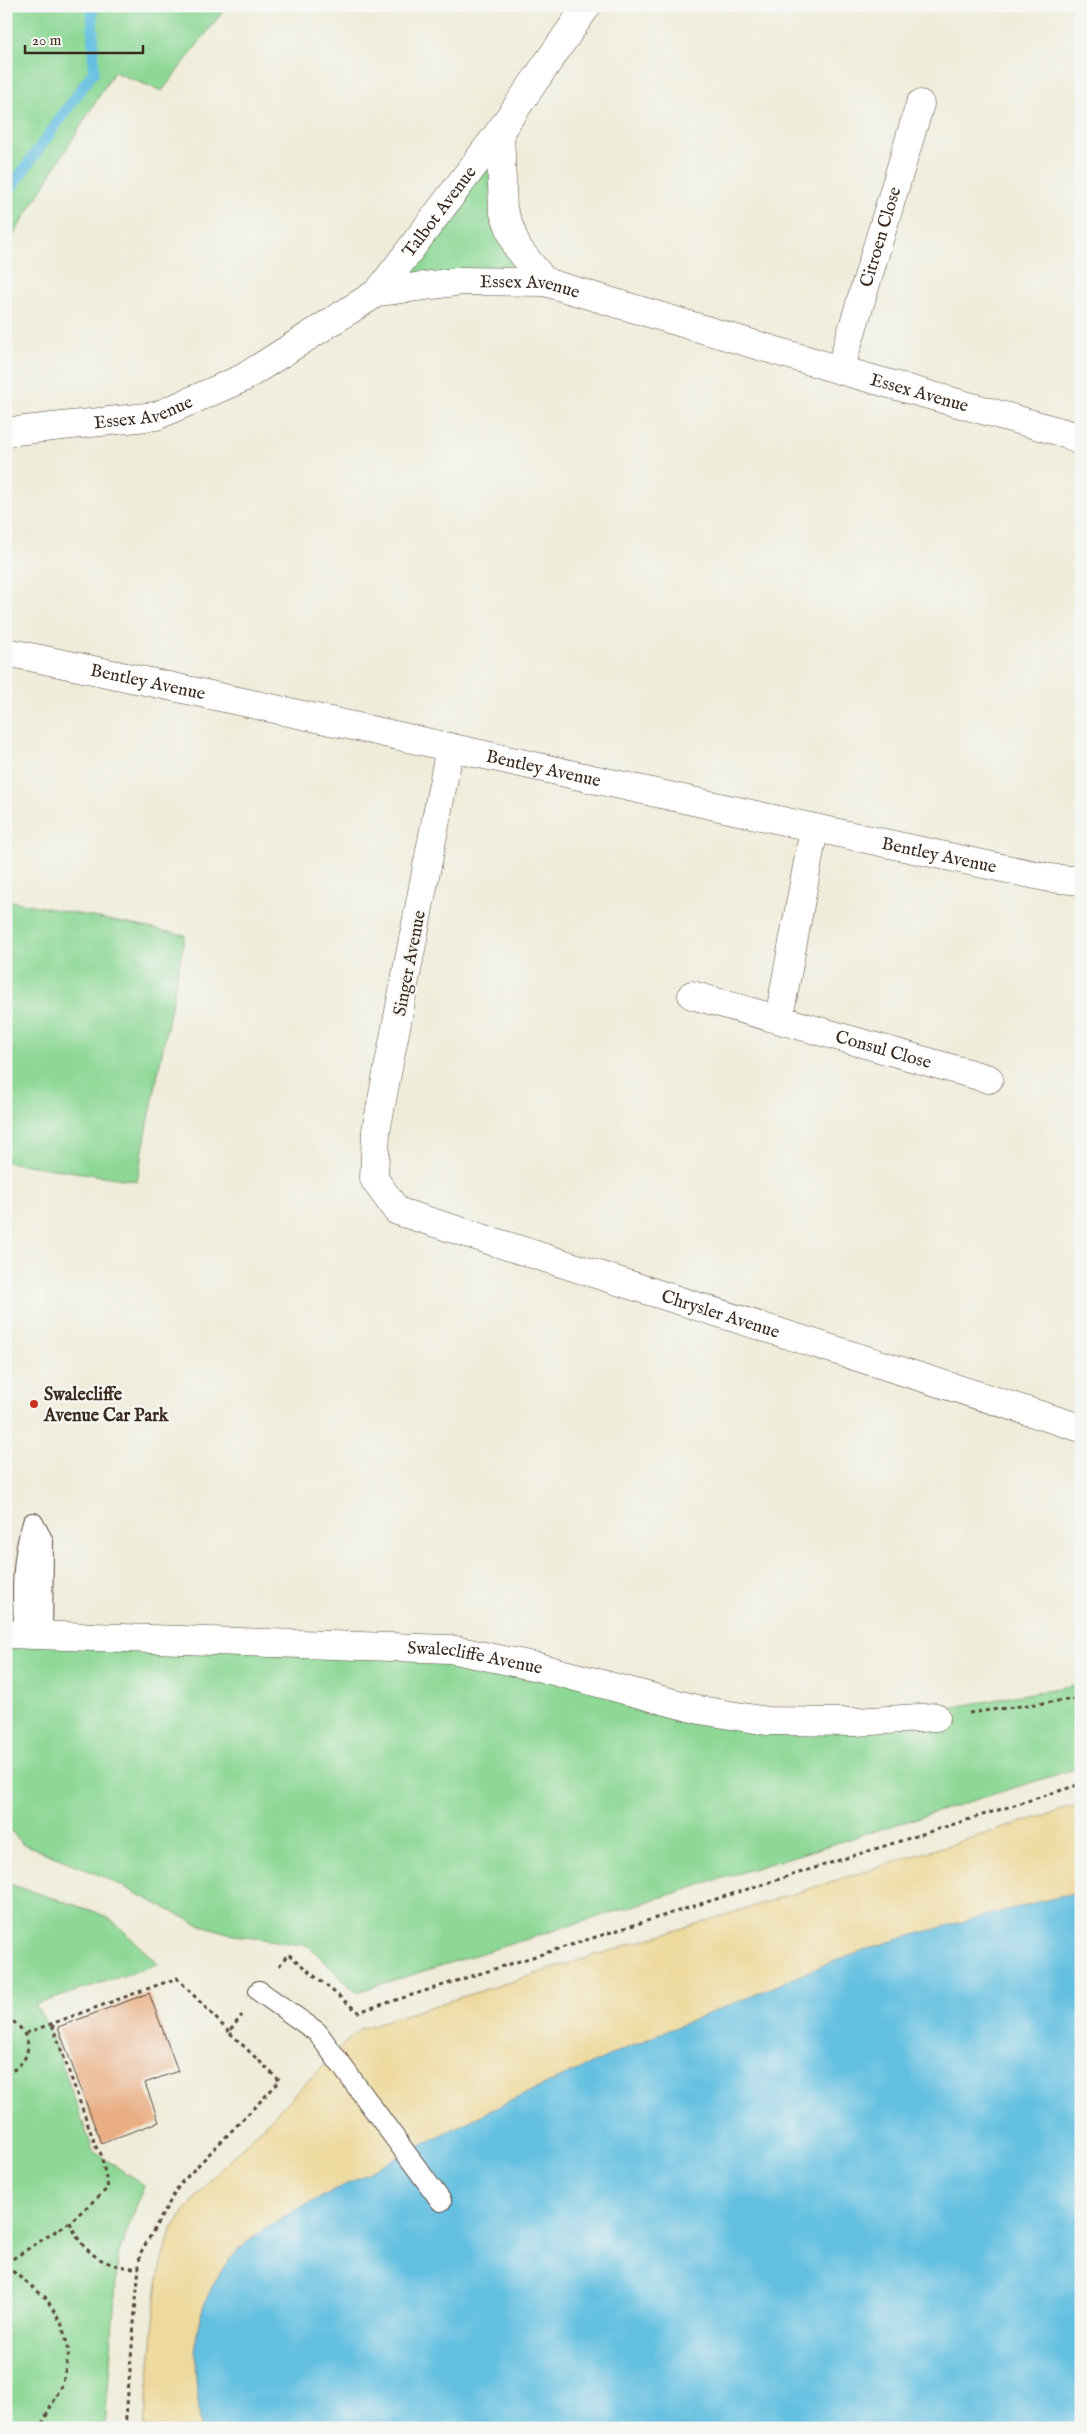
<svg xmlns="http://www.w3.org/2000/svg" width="1087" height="2434" viewBox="0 0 1087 2434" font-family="'IM FELL English',serif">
	<rect width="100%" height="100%" fill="#f6f6f2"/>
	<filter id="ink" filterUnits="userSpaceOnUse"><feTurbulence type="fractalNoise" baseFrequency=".02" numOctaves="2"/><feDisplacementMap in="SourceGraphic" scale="10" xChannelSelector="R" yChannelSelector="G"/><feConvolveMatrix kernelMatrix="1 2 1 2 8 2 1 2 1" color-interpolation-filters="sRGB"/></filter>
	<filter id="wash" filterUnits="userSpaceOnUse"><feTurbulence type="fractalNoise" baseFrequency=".0096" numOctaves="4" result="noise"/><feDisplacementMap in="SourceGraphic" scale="20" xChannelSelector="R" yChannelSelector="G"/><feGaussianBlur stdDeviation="1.12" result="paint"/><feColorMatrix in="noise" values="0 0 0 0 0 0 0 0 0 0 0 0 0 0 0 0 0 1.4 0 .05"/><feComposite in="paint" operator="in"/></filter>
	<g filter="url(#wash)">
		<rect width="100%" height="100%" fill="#efecd9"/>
		<g fill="#8dd895" stroke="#64815a">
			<polygon points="6,6 227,6 162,91 114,72 6,247"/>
			<polygon points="500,131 503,210 545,282 378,292"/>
			<polygon points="6,900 185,935 137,1181 6,1162"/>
			<polygon points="6,1635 450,1649 724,1714 877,1721 1081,1684 1081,1767 356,1992 309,1946 234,1935 195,1923 102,1876 21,1843 6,1824"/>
			<polygon points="6,1883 96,1912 113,1921 158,1964 35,2005 48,2025 93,2151 144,2185 118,2256 105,2428 6,2428"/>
		</g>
		<polygon fill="#eeda9e" stroke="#94825e" points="1081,1804 1081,2005 333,2428 144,2428 158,2279 171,2230 208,2182 359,2029"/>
		<path fill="#63c0e1" stroke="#4f7580" d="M1081,1891V2428H201C194,2365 186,2323 224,2267C251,2227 320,2199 362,2176C485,2110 612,2052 742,2000C786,1982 831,1960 876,1946C944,1925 1013,1909 1081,1891Z"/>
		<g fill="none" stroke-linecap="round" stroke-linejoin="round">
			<polyline stroke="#63c0e1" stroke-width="11" points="6,195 94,71 92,6"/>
		</g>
		<g id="blocks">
			<polygon fill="#e9ae83" points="149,1993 178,2071 145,2083 159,2122 101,2143 58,2027"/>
		</g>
	</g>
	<g filter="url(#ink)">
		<use href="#blocks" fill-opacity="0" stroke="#56473a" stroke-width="1"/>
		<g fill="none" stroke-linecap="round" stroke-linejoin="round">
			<defs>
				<g id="lane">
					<polyline points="33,1523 43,1541 42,1637"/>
					<path d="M25,1636C22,1599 21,1558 33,1523"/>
					<polyline points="259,1991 317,2032 441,2201"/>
				</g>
				<g id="street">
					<polyline points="500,131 503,210 517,247 545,282"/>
					<path id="s1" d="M378,292L500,131L587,6"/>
					<path id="s2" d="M840,370L920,104"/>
					<path id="s3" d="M6,432L156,416L243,378L378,292L463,281L545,282L840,370L1068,434L1081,442"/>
					<path id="s4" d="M6,652C355,723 701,806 1050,878L1081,881"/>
					<path id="s5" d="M450,747L376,1131L374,1179L397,1211L1081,1428"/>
					<path id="s6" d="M692,995L989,1079"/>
					<polyline points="779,1018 814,829"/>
					<path id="s7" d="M6,1634L450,1649L538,1667L700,1710L767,1721L855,1722L936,1717"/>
				</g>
			</defs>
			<use href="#lane" stroke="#56473a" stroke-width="22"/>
			<use href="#street" stroke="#56473a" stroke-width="29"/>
			<g stroke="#56473a" stroke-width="3" stroke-dasharray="4 4" stroke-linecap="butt">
				<polyline points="969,1713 1081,1698"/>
				<polyline points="279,1966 288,1954 358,2012 1081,1784"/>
				<path d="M6,2017C34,2032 36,2060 6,2074"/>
				<polyline points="26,2033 177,1978 229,2032"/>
				<path d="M70,2222C82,2254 106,2268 139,2268"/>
				<polyline points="6,2263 70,2222 108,2188 101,2154 96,2147 52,2024"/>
				<polyline points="6,2266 46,2298 62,2325 69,2351 63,2383 40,2428"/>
				<polyline points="125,2428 140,2254 180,2184 280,2081 229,2032 242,2015"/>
			</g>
			<use href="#lane" stroke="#fff" stroke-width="20"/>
			<use href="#street" stroke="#fff" stroke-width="28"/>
		</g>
	</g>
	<circle fill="#c8321e" stroke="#f6f6f2" stroke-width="2" cx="34" cy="1404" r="5"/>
	<g text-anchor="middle" stroke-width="4.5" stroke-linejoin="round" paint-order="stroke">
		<g font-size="18" fill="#3b2a1e" stroke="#f6f6f2">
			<text dy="6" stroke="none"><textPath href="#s1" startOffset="101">Talbot Avenue</textPath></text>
			<text dy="6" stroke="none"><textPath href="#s2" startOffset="139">Citroen Close</textPath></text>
			<text dy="6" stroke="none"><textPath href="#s3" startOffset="559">Essex Avenue</textPath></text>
			<text dy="6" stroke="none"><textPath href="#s3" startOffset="964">Essex Avenue</textPath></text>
			<text dy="6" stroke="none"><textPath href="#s3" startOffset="139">Essex Avenue</textPath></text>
			<text dy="6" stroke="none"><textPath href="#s4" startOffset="145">Bentley Avenue</textPath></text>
			<text dy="6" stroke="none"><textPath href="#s4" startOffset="550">Bentley Avenue</textPath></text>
			<text dy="6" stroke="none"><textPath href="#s4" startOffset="955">Bentley Avenue</textPath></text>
			<text transform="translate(409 963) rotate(-79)" y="6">Singer Avenue</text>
			<text dy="6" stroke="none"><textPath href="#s6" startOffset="199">Consul Close</textPath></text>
			<text dy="6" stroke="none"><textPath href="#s5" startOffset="818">Chrysler Avenue</textPath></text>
			<text dy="6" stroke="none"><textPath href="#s7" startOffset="470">Swalecliffe Avenue</textPath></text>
		</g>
		<g font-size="18" font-weight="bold" fill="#3b2a1e" stroke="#f6f6f2" text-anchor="start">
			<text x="44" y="1400">Swalecliffe<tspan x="44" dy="21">Avenue Car Park</tspan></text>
		</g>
	</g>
	<rect width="1087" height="2434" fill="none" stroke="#f6f6f2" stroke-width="25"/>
	<path d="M25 45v8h118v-8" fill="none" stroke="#3b2a1e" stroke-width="2.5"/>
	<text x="32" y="45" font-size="15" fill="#3b2a1e" stroke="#f6f6f2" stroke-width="4" paint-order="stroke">20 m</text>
</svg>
